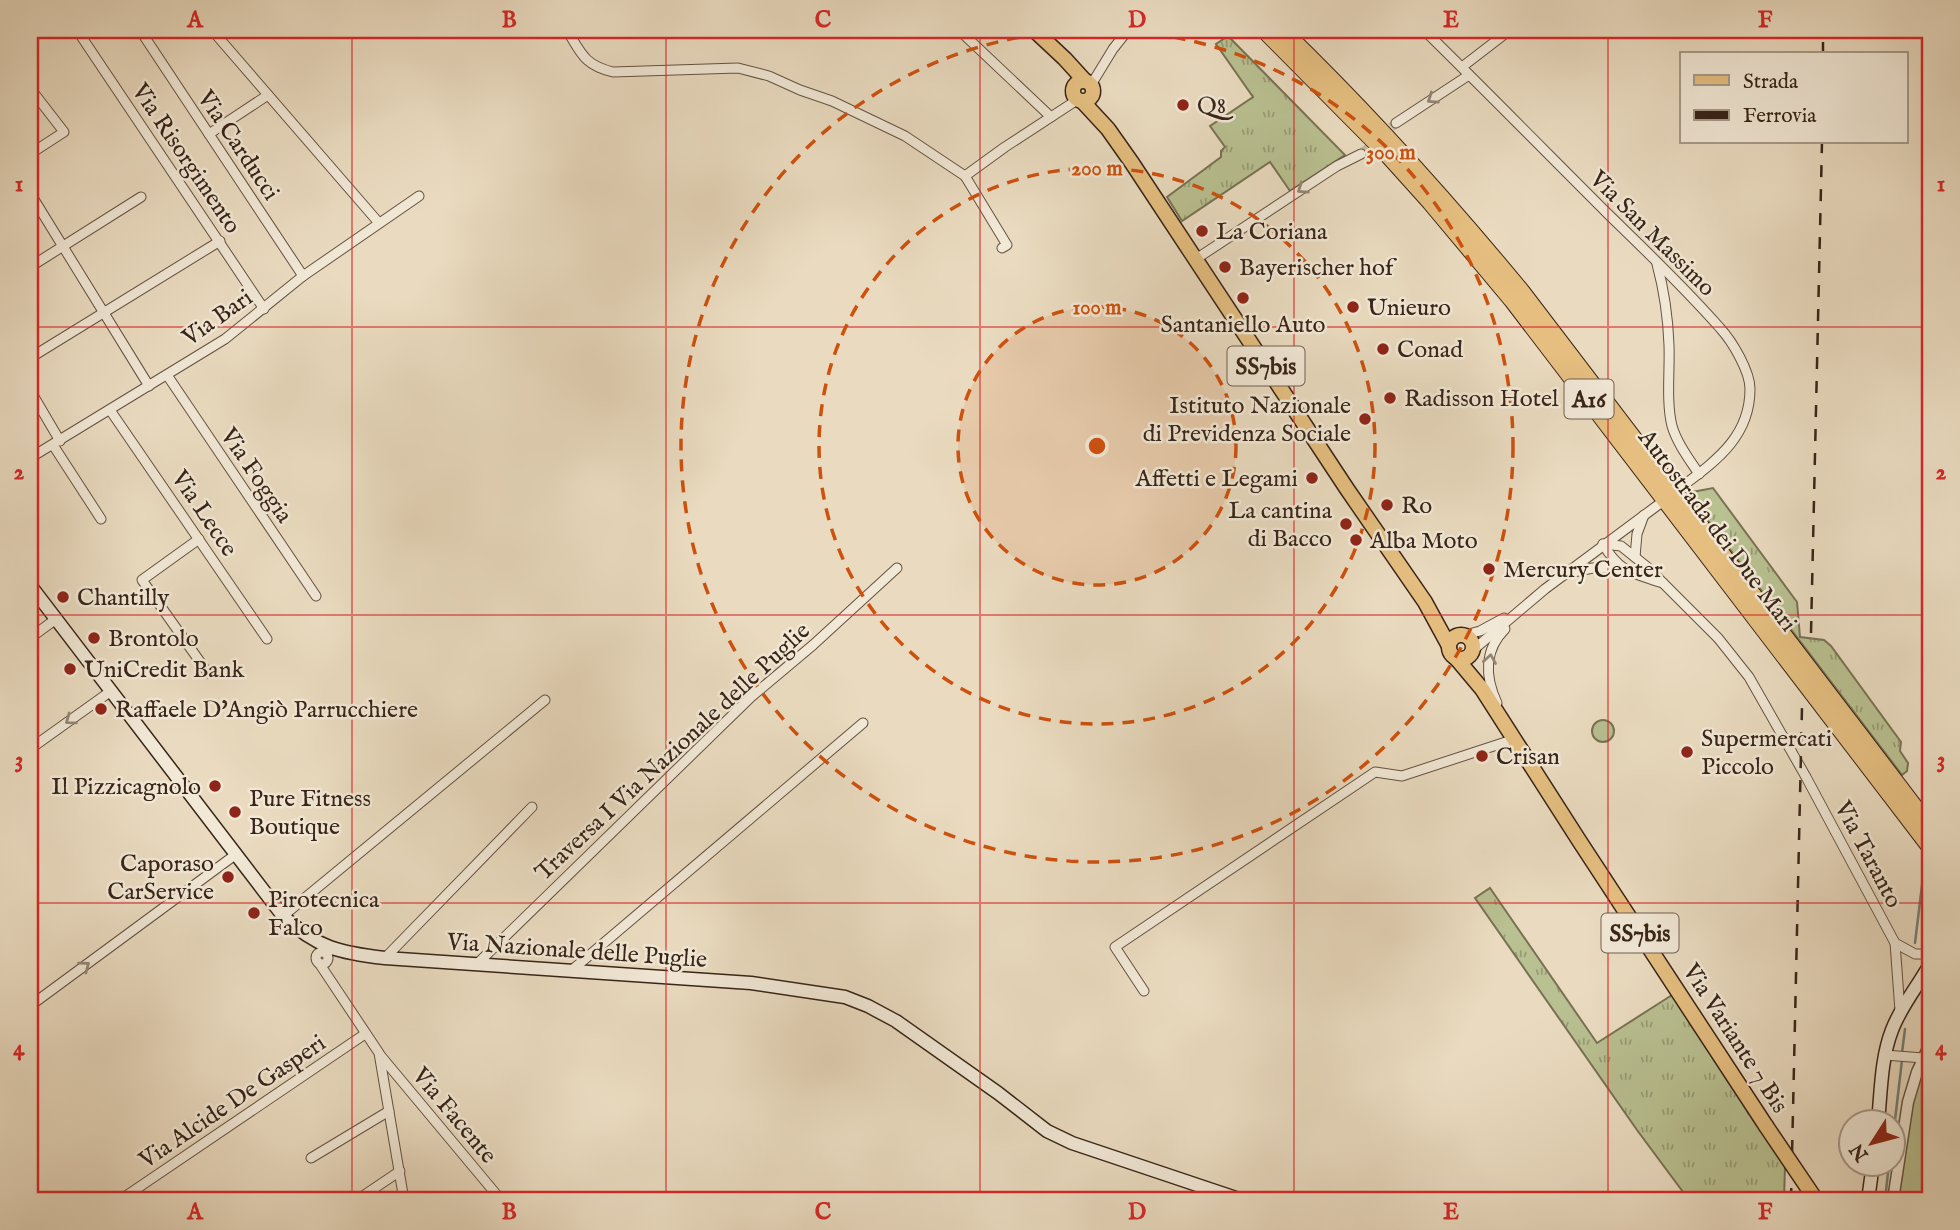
<svg xmlns="http://www.w3.org/2000/svg" width="1960" height="1230" viewBox="0 0 1960 1230" font-family="'IM FELL English',serif">
	<defs>
		<pattern id="grass-tufts" width="24" height="20" patternUnits="userSpaceOnUse" patternTransform="scale(1.75)"><rect width="24" height="20" fill="#b9c091"/><path d="M3 7l-1-3M5 7V3M7 7l1-3M15 17l-1-3M17 17v-4M19 17l1-3" fill="none" stroke="#979c75"/></pattern>
	</defs>
	<rect width="100%" height="100%" fill="#eadbc0"/>
	<filter id="stains"><feTurbulence type="fractalNoise" baseFrequency=".00286" numOctaves="4"/><feColorMatrix values="0 0 0 0 .2 0 0 0 0 .09 0 0 0 0 .02 0 0 0 .5 -.17"/></filter>
	<radialGradient id="worn" r=".72"><stop offset=".6" stop-color="#630" stop-opacity="0"/><stop offset="1" stop-color="#630" stop-opacity=".3"/></radialGradient>
	<g fill="url(#grass-tufts)" stroke="#787254" stroke-width="2">
		<polygon points="1228,36 1345,155 1290,191 1270,162 1182,221 1167,197 1221,157 1221,151 1225,147 1210,126 1253,97 1216,44"/>
		<polygon points="1713,488 1797,602 1800,637 1824,640 1831,646 1901,742 1900,751 1908,763 1907,771 1902,775 1687,493"/>
		<circle cx="1603" cy="731" r="11"/>
		<polygon points="1490,888 1597,1043 1672,995 1785,1166 1784,1200 1689,1200 1637,1130 1475,898"/>
	</g>
	<polygon fill="#b9c091" stroke="#787254" stroke-width="2" points="1930,1055 1930,1200 1898,1200 1914,1092"/>
	<g fill="none" stroke-linecap="round" stroke-linejoin="round">
		<g stroke="#727f76" stroke-width="2.5">
			<polyline points="1915,943 1926,852"/>
			<polyline points="1902,1053 1905,1029"/>
			<polyline points="1894,1129 1902,1060"/>
			<polyline points="1885,1200 1889,1164"/>
		</g>
		<polyline stroke="#c6b69e" stroke-width="9" stroke-dasharray="9 4.5" stroke-linecap="butt" points="1361,154 1396,123"/>
		<defs>
			<g id="minor">
				<polyline points="77,30 264,309"/>
				<polyline points="212,30 379,223"/>
				<path d="M567,30C581,53 584,65 613,72L738,68L769,76L800,90L832,101L905,136L965,176L1007,245L1002,248"/>
				<polyline points="959,30 1051,117"/>
				<path d="M1424,30C1486,91 1547,153 1608,214C1646,251 1685,288 1720,328C1732,341 1750,371 1750,389C1750,436 1717,460 1684,485"/>
				<polyline points="144,36 303,276"/>
				<polyline points="1462,67 1510,30"/>
				<polyline points="1091,85 1113,49 1128,30"/>
				<polyline points="30,88 64,132 30,154"/>
				<polyline points="1396,123 1469,75"/>
				<polyline points="209,134 268,95"/>
				<polyline points="965,176 1005,147 1077,100"/>
				<polyline points="30,193 149,386"/>
				<polyline points="1196,259 1337,166 1361,154"/>
				<path d="M1657,264C1664,290 1668,318 1669,345C1670,370 1666,402 1672,426C1677,443 1689,459 1699,474"/>
				<polyline points="30,267 141,197"/>
				<polyline points="30,358 220,241"/>
				<polyline points="167,375 316,596"/>
				<polyline points="30,390 60,441"/>
				<polyline points="110,410 267,639"/>
				<polyline points="53,445 101,519"/>
				<polyline points="30,458 225,339 303,276 419,196"/>
				<polyline points="199,539 142,580 208,673"/>
				<polyline points="1603,544 1621,546 1646,566 1718,638 1749,677 1806,777 1895,943 1915,954 1930,954"/>
				<path d="M1603,544C1620,573 1633,573 1663,583"/>
				<polyline points="1635,557 1637,534 1644,515"/>
				<polyline points="1568,573 1593,568 1622,568"/>
				<polyline points="1465,635 1480,631 1504,618"/>
				<polyline points="30,638 56,619"/>
				<polyline points="1473,650 1545,589 1658,505"/>
				<path d="M1497,703C1485,677 1484,650 1505,629"/>
				<polyline points="30,749 111,691"/>
				<polyline points="283,916 545,700"/>
				<polyline points="1895,943 1900,1011"/>
				<circle cx="322" cy="958" r="6"/>
				<polyline points="385,958 532,807"/>
				<polyline points="319,963 379,1053 404,1200"/>
				<polyline points="476,965 751,697 813,645 897,568"/>
				<polyline points="572,970 863,723"/>
				<polyline points="1144,991 1115,947 1375,772 1402,776 1515,739"/>
				<polyline points="30,1006 235,855"/>
				<polyline points="380,1055 501,1200"/>
				<polyline points="1885,1055 1923,1058"/>
				<polyline points="311,1158 389,1111"/>
				<polyline points="120,1200 365,1034"/>
				<polyline points="357,1200 400,1171"/>
			</g>
			<polyline id="tertiary" points="1893,1200 1908,1102 1917,1072 1930,1044"/>
			<g id="secondary">
				<path d="M30,585L283,916C317,948 340,953 385,958L751,983L845,997L868,1006L896,1021L998,1093L1047,1131L1072,1143L1242,1200"/>
				<path d="M1878,1122C1881,1092 1881,1058 1892,1030C1901,1006 1918,986 1930,964"/>
				<polyline points="1868,1200 1873,1164"/>
			</g>
			<g id="primary">
				<polyline points="1034,30 1065,59 1085,81"/>
				<circle cx="1083" cy="91" r="10"/>
				<polyline points="1083,102 1108,129 1132,163 1347,489 1425,602 1449,646"/>
				<circle cx="1461" cy="647" r="12"/>
				<polyline points="1456,658 1482,689 1580,842 1766,1126"/>
			</g>
			<g id="motorway">
				<polyline points="1264,30 1385,152 1430,202 1512,300 1930,847"/>
				<path d="M1282,30C1367,112 1446,200 1522,292L1930,827"/>
			</g>
		</defs>
		<use href="#minor" stroke="#645242" stroke-width="11"/>
		<use href="#tertiary" stroke="#645242" stroke-width="13"/>
		<use href="#secondary" stroke="#382418" stroke-width="15"/>
		<use href="#primary" stroke="#382418" stroke-width="17"/>
		<use href="#motorway" stroke="#382418" stroke-width="18"/>
		<use href="#minor" stroke="#f1e8d6" stroke-width="9"/>
		<use href="#tertiary" stroke="#f1e8d6" stroke-width="10"/>
		<use href="#secondary" stroke="#f1e8d6" stroke-width="12"/>
		<use href="#primary" stroke="#e5be80" stroke-width="14"/>
		<use href="#motorway" stroke="#e5be80" stroke-width="16"/>
		<g stroke="#382418" stroke-width="2.5" stroke-dasharray="12 12" stroke-linecap="butt">
			<polyline points="1823,54 1823,30"/>
			<polyline points="1811,633 1822,142"/>
			<polyline points="1791,1200 1802,707"/>
		</g>
		<defs>
			<polyline id="primary-bridge" points="1766,1126 1816,1200"/>
		</defs>
		<use href="#primary-bridge" stroke="#382418" stroke-width="17" stroke-linecap="butt"/>
		<use href="#primary-bridge" stroke="#e5be80" stroke-width="14"/>
	</g>
	<defs><path id="oneway-chevron" d="M-2-3.5L2.5 0L-2 3.5" fill="none" stroke-width="1.6" stroke-linecap="round" stroke-linejoin="round" transform="scale(1.75)"/></defs>
	<g stroke="#948677">
		<use href="#oneway-chevron" transform="translate(1432 99) rotate(146)"/>
		<use href="#oneway-chevron" transform="translate(1302 189) rotate(146)"/>
		<use href="#oneway-chevron" transform="translate(1490 659) rotate(-81)"/>
		<use href="#oneway-chevron" transform="translate(70 720) rotate(144)"/>
		<use href="#oneway-chevron" transform="translate(85 966) rotate(-37)"/>
	</g>
	<path fill="none" stroke="#d62828" stroke-width="2" stroke-opacity="0.55" d="M352,30V1200M666,30V1200M980,30V1200M1294,30V1200M1608,30V1200M30,327H1930M30,615H1930M30,903H1930"/>
	<circle cx="1097" cy="446" r="139" fill="#ce510e" fill-opacity=".12"/>
	<g fill="none" stroke="#ce510e" stroke-width="3.5" stroke-dasharray="12 9">
		<circle cx="1097" cy="446" r="139"/>
		<circle cx="1097" cy="446" r="278"/>
		<circle cx="1097" cy="446" r="416"/>
	</g>
	<g fill="#8f2418" stroke="#f1e8d6" stroke-width="2.5">
		<circle cx="1183" cy="105" r="7"/>
		<circle cx="1202" cy="231" r="7"/>
		<circle cx="1225" cy="267" r="7"/>
		<circle cx="1243" cy="298" r="7"/>
		<circle cx="1353" cy="307" r="7"/>
		<circle cx="1383" cy="349" r="7"/>
		<circle cx="1390" cy="398" r="7"/>
		<circle cx="1365" cy="419" r="7"/>
		<circle cx="1312" cy="478" r="7"/>
		<circle cx="1387" cy="505" r="7"/>
		<circle cx="1346" cy="524" r="7"/>
		<circle cx="1356" cy="540" r="7"/>
		<circle cx="1489" cy="569" r="7"/>
		<circle cx="63" cy="597" r="7"/>
		<circle cx="94" cy="638" r="7"/>
		<circle cx="70" cy="669" r="7"/>
		<circle cx="101" cy="709" r="7"/>
		<circle cx="1687" cy="752" r="7"/>
		<circle cx="1482" cy="756" r="7"/>
		<circle cx="215" cy="786" r="7"/>
		<circle cx="235" cy="812" r="7"/>
		<circle cx="228" cy="877" r="7"/>
		<circle cx="254" cy="913" r="7"/>
	</g>
	<g text-anchor="middle" stroke-width="5" stroke-linejoin="round" paint-order="stroke">
		<g fill="#f1e8d6" stroke="#705f51" stroke-width="2">
			<rect x="1227.5" y="346.5" width="77" height="39" rx="5"/>
			<rect x="1564.5" y="379.5" width="49" height="39" rx="5"/>
			<rect x="1601.5" y="913.5" width="77" height="39" rx="5"/>
		</g>
		<g font-size="23" font-weight="bold" fill="#382418">
			<text x="1266" y="374">SS7bis</text>
			<text x="1589" y="407">A16</text>
			<text x="1640" y="941">SS7bis</text>
		</g>
		<g font-size="24" fill="#382418" stroke="#f1e8d6" text-anchor="start">
			<text x="1197" y="113">Q8</text>
			<text x="1216" y="239">La Coriana</text>
			<text x="1239" y="275">Bayerischer hof</text>
			<text x="1367" y="315">Unieuro</text>
			<text x="1243" y="332" text-anchor="middle">Santaniello Auto</text>
			<text x="1397" y="357">Conad</text>
			<text x="1404" y="406">Radisson Hotel</text>
			<text x="1351" y="413" text-anchor="end">Istituto Nazionale<tspan x="1351" dy="28">di Previdenza Sociale</tspan></text>
			<text x="1298" y="486" text-anchor="end">Affetti e Legami</text>
			<text x="1401" y="513">Ro</text>
			<text x="1332" y="518" text-anchor="end">La cantina<tspan x="1332" dy="28">di Bacco</tspan></text>
			<text x="1370" y="548">Alba Moto</text>
			<text x="1503" y="577">Mercury Center</text>
			<text x="77" y="605">Chantilly</text>
			<text x="108" y="646">Brontolo</text>
			<text x="84" y="677">UniCredit Bank</text>
			<text x="115" y="717">Raffaele D'Angiò Parrucchiere</text>
			<text x="1701" y="746">Supermercati<tspan x="1701" dy="28">Piccolo</tspan></text>
			<text x="1496" y="764">Crisan</text>
			<text x="201" y="794" text-anchor="end">Il Pizzicagnolo</text>
			<text x="249" y="806">Pure Fitness<tspan x="249" dy="28">Boutique</tspan></text>
			<text x="214" y="871" text-anchor="end">Caporaso<tspan x="214" dy="28">CarService</tspan></text>
			<text x="268" y="907">Pirotecnica<tspan x="268" dy="28">Falco</tspan></text>
		</g>
		<g font-size="24" fill="#382418" stroke="#f1e8d6">
			<text transform="translate(239 145) rotate(56)" y="8">Via Carducci</text>
			<text transform="translate(187 158) rotate(56)" y="8">Via Risorgimento</text>
			<text transform="translate(1653 233) rotate(45)" y="8">Via San Massimo</text>
			<text transform="translate(217 317) rotate(-35)" y="8">Via Bari</text>
			<text transform="translate(257 475) rotate(56)" y="8">Via Foggia</text>
			<text transform="translate(205 513) rotate(56)" y="8">Via Lecce</text>
			<text transform="translate(1718 530) rotate(53)" y="8">Autostrada dei Due Mari</text>
			<text transform="translate(672 751) rotate(-43)" y="8">Traversa I Via Nazionale delle Puglie</text>
			<text transform="translate(1869 854) rotate(62)" y="8">Via Taranto</text>
			<text transform="translate(577 950) rotate(4)" y="8">Via Nazionale delle Puglie</text>
			<text transform="translate(1736 1038) rotate(57)" y="8">Via Variante 7 Bis</text>
			<text transform="translate(232 1101) rotate(-34)" y="8">Via Alcide De Gasperi</text>
			<text transform="translate(455 1115) rotate(50)" y="8">Via Facente</text>
		</g>
	</g>
	<circle cx="1097" cy="446" r="10" fill="#ce510e" stroke="#f1e8d6" stroke-width="3.5"/>
	<g font-size="21" text-anchor="middle" font-weight="bold" fill="#ce510e" stroke="#f1e8d6" stroke-width="5" stroke-linejoin="round" paint-order="stroke">
		<text x="1391" y="159">300 m</text>
		<text x="1097" y="175">200 m</text>
		<text x="1097" y="314">100 m</text>
	</g>
	<rect width="1960" height="1230" fill="none" stroke="#eadbc0" stroke-width="77"/>
	<rect x="1680" y="52" width="228" height="91" fill="#f1e8d6" stroke="#a79a8a" stroke-width="2"/>
	<rect x="1694" y="75" width="35" height="10" fill="#e5be80" stroke="#a79a8a" stroke-width="2"/>
	<text x="1743" y="88" font-size="21" fill="#382418">Strada</text>
	<rect x="1694" y="110" width="35" height="10" fill="#382418" stroke="#a79a8a" stroke-width="2"/>
	<text x="1743" y="122" font-size="21" fill="#382418">Ferrovia</text>
	<g transform="translate(1872 1143) rotate(234)"><circle r="33" fill="#f1e8d6" stroke="#a79a8a" stroke-width="2"/>
	<path d="M0-5L12 26L0 18L-12 26Z" fill="#8f2418"/>
	<text y="-10" font-size="19" font-weight="bold" text-anchor="middle" fill="#382418">N</text>
	</g>
	<rect x="38" y="38" width="1884" height="1154" fill="none" stroke="#d62828" stroke-width="2.5"/>
	<g font-size="23" text-anchor="middle" font-weight="bold" fill="#d62828">
		<text x="195" y="27">A</text>
		<text x="509" y="27">B</text>
		<text x="823" y="27">C</text>
		<text x="1137" y="27">D</text>
		<text x="1451" y="27">E</text>
		<text x="1765" y="27">F</text>
		<text x="19" y="191">1</text>
		<text x="1941" y="191">1</text>
		<text x="19" y="479">2</text>
		<text x="1941" y="479">2</text>
		<text x="19" y="767">3</text>
		<text x="1941" y="767">3</text>
		<text x="19" y="1055">4</text>
		<text x="1941" y="1055">4</text>
		<text x="195" y="1219">A</text>
		<text x="509" y="1219">B</text>
		<text x="823" y="1219">C</text>
		<text x="1137" y="1219">D</text>
		<text x="1451" y="1219">E</text>
		<text x="1765" y="1219">F</text>
	</g>
	<rect width="100%" height="100%" filter="url(#stains)"/>
	<rect width="100%" height="100%" fill="url(#worn)"/>
</svg>
